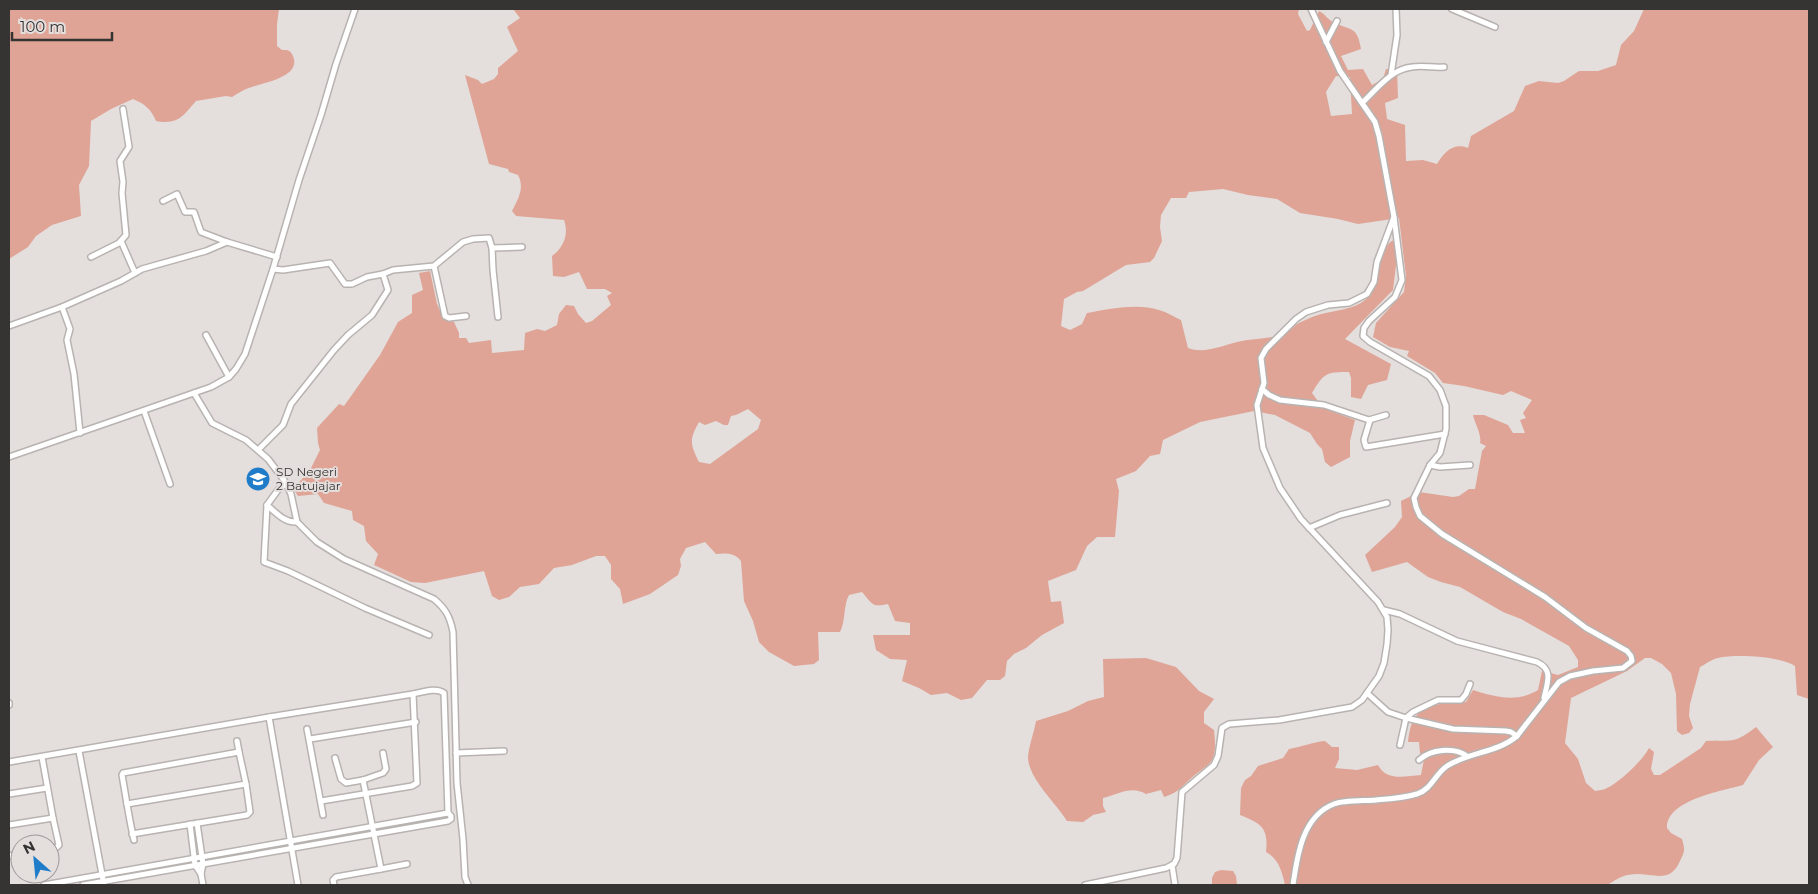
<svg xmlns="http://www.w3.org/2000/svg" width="1818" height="894" viewBox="0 0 1818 894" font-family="Montserrat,sans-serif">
	<rect width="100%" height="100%" fill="#e4dedd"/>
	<g fill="#dfa495" fill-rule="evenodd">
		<path d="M9,9H279L277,24V46L282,50C286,50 289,49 292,54C305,78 259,83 246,89C241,91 237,94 232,97L226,96L196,101C183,116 178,125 156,121C151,109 145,104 133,99L111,109L91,121L89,166L79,185L81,216L52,225L36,236L28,247L9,259Z"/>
		<path d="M513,9H1299L1298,14L1307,31L1310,30L1319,11C1325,14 1329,21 1335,23C1352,31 1357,26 1361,49L1341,56L1348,70L1363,69L1372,85L1383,79L1386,69L1397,70L1398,98L1385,103L1387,119L1405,125L1406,161L1423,160L1437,164C1444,152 1454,142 1468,148L1471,136L1514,111L1525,86L1539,81L1558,83L1564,81L1579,71H1598L1616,65L1621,45L1634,31L1644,9H1809V699L1797,695L1795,666C1779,656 1736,654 1718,658C1712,659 1706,664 1700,667L1690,704L1689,716L1693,728L1689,733L1682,735L1677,731L1676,694L1671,673L1662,664L1651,658H1645L1627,671L1571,698L1565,743L1578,759L1586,783L1595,791C1599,790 1604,790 1607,788C1620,782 1643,760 1649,748L1654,752L1651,769L1654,775H1660L1701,748L1706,741C1733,740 1734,744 1756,727L1773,747L1759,760L1743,785C1722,791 1666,800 1667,828L1671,833L1682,839C1685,850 1685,851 1680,861C1669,887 1649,870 1628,875C1621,876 1614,881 1607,885H1285C1282,872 1279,859 1266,852C1269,827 1260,823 1240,815L1241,788L1245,780L1251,776L1258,766L1283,758L1289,749C1302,747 1312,742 1325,741L1332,747H1339V759L1335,768L1357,770L1378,765C1387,782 1406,776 1421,775L1424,759L1420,753L1419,742H1408C1411,715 1419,707 1446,703C1453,701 1460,703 1466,702L1473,690C1495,697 1517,703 1538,690L1542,671L1558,675L1578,667V660L1569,646L1521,619L1503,612L1460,587L1441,582L1428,577L1407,562L1372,572L1365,555L1395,527L1402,517L1401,501L1419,492L1453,497L1459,496L1469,489H1475L1482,451L1486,446L1480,443C1482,435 1475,424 1473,415H1484L1508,425L1513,433H1525L1520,420L1526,418L1523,413L1532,400L1511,391L1503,395L1464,386L1443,383L1435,373L1407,356L1409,351L1390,347L1373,337L1376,323L1404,292L1406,276L1399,218L1358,224L1338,219L1300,213L1277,199L1248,195L1223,189L1189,192L1186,198H1171L1161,215L1160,227L1162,241L1154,258L1150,262L1126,265L1083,291L1077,292L1064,299L1061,326L1070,330L1082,324L1087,313C1110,309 1137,303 1159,310C1167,312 1174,317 1181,320L1188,348C1204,354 1221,346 1237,342C1253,338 1270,340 1285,333C1290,331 1293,327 1297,324C1303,321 1309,318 1315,316C1331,310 1356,311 1368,297C1383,281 1377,247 1394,240L1397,257L1393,290L1345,339L1391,364L1387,380L1368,385L1361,399L1351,397V378L1349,372C1326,372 1324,373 1312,393L1323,408L1355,420L1350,441V457L1331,467L1325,462L1322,449L1317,444L1310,433L1275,415L1254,411L1200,422L1163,440L1160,454L1150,456L1136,471L1116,479L1119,491L1115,537H1097L1087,546L1076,570L1048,581L1051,602L1061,601L1064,623L1042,635L1026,648L1014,654L1007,661L1005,676L1000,680H987L972,698L961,700L947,693L931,695L919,688L902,681L907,660L890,659L876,650L873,635H910V623L895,621L888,604C871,608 872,603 862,592L849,595C843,606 846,620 840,632H818L819,660L814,664L794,666L769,652L759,642L753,621L744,601L741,561C735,553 726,553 716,554L705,542L686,548L680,559L681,566L678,575L650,594L623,604L620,589L611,579V565L605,556H596L572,565L554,568L539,584L520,587L509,597L499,600L492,596L484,571L425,583L411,582L374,565L378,554L366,541L364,526L353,520L352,511L324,503L318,494L298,496L293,488L309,472L320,450L318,443L317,428L339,404L344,406L380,355L398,322L412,313V295L423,290L419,273L430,271L437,304L444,319L454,322L459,333V338H466L469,343L491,340L492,353L524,350L525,333L537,329L545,331L557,325L559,314L566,305L574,306L578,314L586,323L592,321L611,305L607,296L612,293L605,289H587L579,272L564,277L553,276L552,256C564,247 569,234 564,220L516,216L512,211C518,199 525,188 518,175L509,172L508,169L489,164L465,75L478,80L482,84L494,79L498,74V68L518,51L507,27L520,18ZM1336,76L1350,77L1352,114L1331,116L1326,92ZM748,409L761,420L758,429L710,464L699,462C690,444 689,440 699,422L705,425L716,421L724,425H728L731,416L736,415Z"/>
		<path d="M1146,658L1176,667L1199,691L1214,699L1204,712V723L1214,730C1218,768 1210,760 1187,782C1178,790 1177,793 1164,797L1161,790L1146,794C1132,785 1118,794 1103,798V806L1106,812L1093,815L1083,822L1067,821C1056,803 1028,778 1028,757C1029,745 1034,733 1036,721L1068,711L1088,701L1104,697L1103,659Z"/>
		<polygon points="1221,870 1233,871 1236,876 1237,885 1212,885 1212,878 1215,872"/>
	</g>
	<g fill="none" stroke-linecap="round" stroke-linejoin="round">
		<defs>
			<g id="street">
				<polyline points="1452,9 1495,27"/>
				<polyline points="1326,42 1337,21"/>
				<polyline points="1391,75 1397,35 1396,9"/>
				<path d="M1362,103C1377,89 1391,69 1412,67C1423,65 1433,68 1444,67"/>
				<polyline points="163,201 177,194 185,212 194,212 201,232 227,242"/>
				<polyline points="121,241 135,273"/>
				<polyline points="492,248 522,247"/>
				<polyline points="91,257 119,243 126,235 122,193 123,182 120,161 129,147 123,109"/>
				<polyline points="434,266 445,316 449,318 466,316"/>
				<polyline points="273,269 283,270 330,263 345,284 352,284 367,277 383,274 393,270 434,266 463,242 473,239 489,238 492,248 493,270 498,317"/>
				<polyline points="62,307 70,329 67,340 74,374 80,433"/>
				<polyline points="9,326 62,307 121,281 142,269 206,251 227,242 277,257"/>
				<polyline points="206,335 229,377"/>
				<polyline points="1262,389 1269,395 1280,400 1324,405 1369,420 1386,415"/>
				<path d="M194,393L212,423L246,440L268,459L284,480L291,494L297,522L317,542L344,559L434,599C446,609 450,617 453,632L457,783L463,839L465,877L468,885"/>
				<polyline points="144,411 170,484"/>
				<polyline points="1370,420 1364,440 1366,447 1445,434"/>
				<polyline points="258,450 283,425 291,404 334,350 348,335 372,315 388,290 383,274"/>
				<polyline points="9,457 211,387 229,377 236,369 245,354 273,269 299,180 321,115 336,64 355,9"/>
				<polyline points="1430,465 1440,467 1470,465"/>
				<polyline points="286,483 278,490 267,505 264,562 288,571 365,608 429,635"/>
				<path d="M267,505C276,513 285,523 297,522"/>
				<polyline points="1309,528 1340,515 1387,503"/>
				<path d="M1384,610L1400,614L1457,641L1537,662C1554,670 1547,683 1544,698"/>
				<polyline points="1367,693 1388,712 1406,718 1453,729 1506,731 1511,732 1517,736"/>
				<path d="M413,694C423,692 436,687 444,693L448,813"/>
				<polyline points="9,703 9,705"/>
				<polyline points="269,717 413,694 417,783 412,786 321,801"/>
				<polyline points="307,729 323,815"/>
				<polyline points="310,739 416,722"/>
				<polyline points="237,741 239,752"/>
				<polyline points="1400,745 1406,718 1413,712 1438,700 1461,700 1466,694 1470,684"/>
				<polyline points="79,751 104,885"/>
				<polyline points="456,753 504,751"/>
				<polyline points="335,758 341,779 346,783 363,780 383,773 386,769 383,753"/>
				<path d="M1419,760C1431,749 1454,747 1467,756"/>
				<polyline points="9,762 269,717 298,885"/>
				<polyline points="9,794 47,788"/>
				<polyline points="127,804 246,784"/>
				<polyline points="197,823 203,864 201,874"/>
				<polyline points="190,824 195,865 201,874 203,885"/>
				<polyline points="9,825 53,818 42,757"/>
				<path d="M132,834L247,815L250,812L246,784L239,752L123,773L122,775C126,797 129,819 134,840"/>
				<polyline points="50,849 56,848 59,845 53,818"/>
				<polyline points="9,856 20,854"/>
				<polyline points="1172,865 1175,885"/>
				<polyline points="381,869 407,864"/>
				<polyline points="44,885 448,813 451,816 451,819 448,821 83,885"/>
				<polyline points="334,885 333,880 336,877 381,869 363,780"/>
				<polyline points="1085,885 1166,868 1174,864 1177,858 1182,792 1214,765 1218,756 1222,728 1229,724 1279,720 1352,707 1362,700 1379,676 1384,663 1387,644 1388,630 1387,617 1378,602 1301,519 1280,488 1263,448 1257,405 1264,383 1261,358 1266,349 1296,319 1306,312 1328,305 1349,303 1367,294 1374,282 1377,262 1394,217 1379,136 1375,122 1340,71 1311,9"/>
				<path d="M1293,885C1297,857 1302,816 1334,804C1344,800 1364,801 1376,800C1389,799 1404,798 1417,794C1432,789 1435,774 1447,766C1469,752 1497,753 1517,736L1559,682L1570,676L1593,671L1623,668L1632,661L1631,656L1627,651L1586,628L1545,597L1442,534L1420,516L1416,507L1414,498L1430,465L1440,453L1446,429V406L1440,390L1429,376L1370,342L1363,336L1364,328L1369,321L1395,297L1402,280L1394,217"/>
			</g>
		</defs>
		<use href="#street" stroke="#b8b3b1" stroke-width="8"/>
		<use href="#street" stroke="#fff" stroke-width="5"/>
	</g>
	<defs>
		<symbol id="school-disc" viewBox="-11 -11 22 22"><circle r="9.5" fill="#1f7cc8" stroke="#e4dedd"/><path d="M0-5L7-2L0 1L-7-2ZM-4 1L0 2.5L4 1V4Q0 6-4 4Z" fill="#fff"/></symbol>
	</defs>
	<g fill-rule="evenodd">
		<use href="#school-disc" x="244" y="465" width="28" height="28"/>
	</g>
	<g text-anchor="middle" stroke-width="4" stroke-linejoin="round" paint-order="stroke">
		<g font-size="12" fill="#363433" stroke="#e4dedd" text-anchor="start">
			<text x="276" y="476">SD Negeri<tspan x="276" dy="14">2 Batujajar</tspan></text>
		</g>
	</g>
	<rect width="1818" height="894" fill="none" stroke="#363433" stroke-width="20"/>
	<g transform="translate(35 859) rotate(333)"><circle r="24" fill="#e4dedd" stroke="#9e9a99"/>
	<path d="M0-4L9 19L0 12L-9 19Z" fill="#1f7cc8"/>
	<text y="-8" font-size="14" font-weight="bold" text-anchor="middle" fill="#363433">N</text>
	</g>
	<path d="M12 32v8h100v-8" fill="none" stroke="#363433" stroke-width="2.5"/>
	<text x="20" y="32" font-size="15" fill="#363433" stroke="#e4dedd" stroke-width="4" paint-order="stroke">100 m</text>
</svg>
